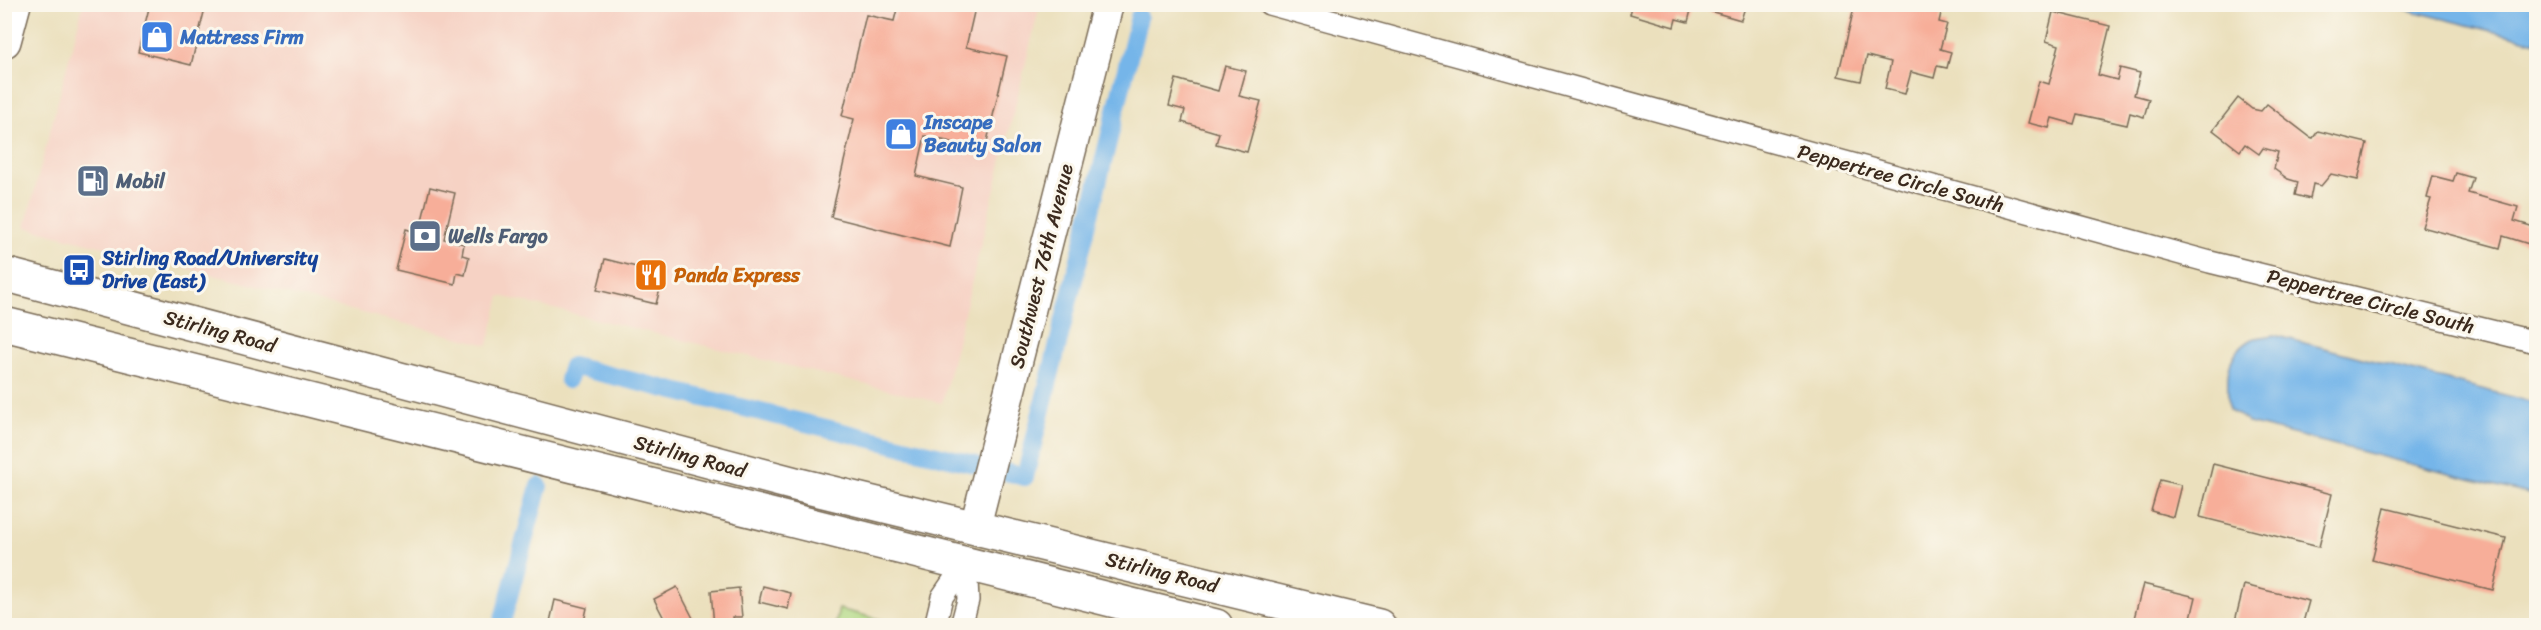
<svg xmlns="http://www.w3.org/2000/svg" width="2541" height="630" viewBox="0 0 2541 630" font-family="Sriracha,sans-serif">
	<rect width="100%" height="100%" fill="#fbf7ec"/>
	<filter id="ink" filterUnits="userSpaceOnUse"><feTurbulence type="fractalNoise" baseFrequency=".0167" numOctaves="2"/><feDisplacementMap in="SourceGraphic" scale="12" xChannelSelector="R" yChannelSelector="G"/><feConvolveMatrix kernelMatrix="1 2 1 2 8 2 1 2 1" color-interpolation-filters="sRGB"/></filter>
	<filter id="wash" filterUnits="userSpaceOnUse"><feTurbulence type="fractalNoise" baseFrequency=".008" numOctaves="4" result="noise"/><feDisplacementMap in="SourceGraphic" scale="24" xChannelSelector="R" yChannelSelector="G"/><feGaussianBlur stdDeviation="1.35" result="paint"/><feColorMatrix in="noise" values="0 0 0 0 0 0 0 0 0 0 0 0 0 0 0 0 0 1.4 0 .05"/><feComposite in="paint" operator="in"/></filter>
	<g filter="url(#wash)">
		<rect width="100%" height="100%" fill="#ebe0bd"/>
		<polygon fill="#f6d2c4" points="83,5 1040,5 942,403 500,296 488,345 25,227"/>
		<polygon fill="#b0d883" stroke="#768150" stroke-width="1.5" points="839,609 901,625 835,625"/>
		<g fill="#75b5e9" stroke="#587084" stroke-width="1.5">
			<polygon points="2388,5 2536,5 2536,42"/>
			<path d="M2274,335L2536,403V496L2249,423L2229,409C2227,383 2223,356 2250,340C2256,337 2267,337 2274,335Z"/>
		</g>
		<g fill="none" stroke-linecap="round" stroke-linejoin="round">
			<g stroke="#75b5e9" stroke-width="18">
				<polyline points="568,380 572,366 974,464"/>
				<polyline points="1006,472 1025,477 1139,17"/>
				<polyline points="501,626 539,486"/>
			</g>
		</g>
		<g id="blocks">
			<g fill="#f7ae99">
				<polygon points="150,4 206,4 191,65 138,52"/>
				<polygon points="1633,4 1746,4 1741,20 1692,6 1688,22 1676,19 1674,27 1630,14"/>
				<polygon points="1849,4 1943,4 1939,22 1947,24 1940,49 1951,52 1947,68 1937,66 1934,78 1911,72 1905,94 1885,89 1891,62 1867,56 1861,81 1838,76 1854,8 1848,7"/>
				<polygon points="898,5 985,5 984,10 975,8 966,47 1007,56 985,150 925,136 916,176 962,187 950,247 831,217 854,119 842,116 866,15 894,21"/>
				<polygon points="2053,12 2110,26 2098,75 2117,80 2120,68 2140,73 2134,95 2149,99 2144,117 2130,113 2127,125 2077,114 2074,124 2052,118 2049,128 2028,123 2039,81 2049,84 2059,45 2046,41"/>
				<polygon points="1225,66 1246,71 1239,96 1261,101 1247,152 1216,144 1219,133 1182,122 1185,110 1169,106 1176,79 1218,91"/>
				<polygon points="2238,98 2252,109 2261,111 2267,104 2310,137 2313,138 2318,131 2367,143 2358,180 2331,174 2321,186 2313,184 2310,199 2295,195 2298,182 2288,179 2274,169 2278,152 2263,148 2259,154 2245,144 2240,151 2213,130"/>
				<polygon points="2456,173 2473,178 2468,193 2518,207 2514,221 2534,227 2529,244 2503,236 2500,248 2422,227 2431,199 2427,198 2433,176 2453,181"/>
				<polygon points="430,187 455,193 444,239 464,244 462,255 469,257 465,275 457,273 455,284 396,270 406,229 419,233"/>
				<polygon points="605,259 664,274 656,304 597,290"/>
				<polygon points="2213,464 2332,494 2319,547 2200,517"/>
				<polygon points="2160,480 2181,485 2173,517 2151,511"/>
				<polygon points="2385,508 2506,538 2493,590 2372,560"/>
				<polygon points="2143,584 2196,597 2189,626 2132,626"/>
				<polygon points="2244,585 2309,601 2302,626 2254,626 2235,621"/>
				<polygon points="763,586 791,593 788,609 759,602"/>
				<polygon points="677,587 697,626 668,626 654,599"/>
				<polygon points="739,588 742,617 733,617 734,626 714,626 711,591"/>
				<polygon points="555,600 587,608 583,626 549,626"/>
				<polygon points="2383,620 2403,625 2403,626 2382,626"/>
			</g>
		</g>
	</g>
	<g filter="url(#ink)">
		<use href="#blocks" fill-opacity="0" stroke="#796a56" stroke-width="1.5"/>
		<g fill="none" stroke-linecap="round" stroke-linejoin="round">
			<defs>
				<g id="street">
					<polyline points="1269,4 2210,262 2536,342"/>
					<polyline points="935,626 942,597 966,562"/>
					<polyline points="961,626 968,600 966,562"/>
				</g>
				<polyline id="secondary" points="975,527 1108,4"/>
				<g id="primary">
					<polyline points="4,41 14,4"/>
					<polyline points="4,274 799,485 1379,626"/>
					<polyline points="4,324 1216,626"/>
				</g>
			</defs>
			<use href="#street" stroke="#796a56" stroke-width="24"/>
			<use href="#secondary" stroke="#796a56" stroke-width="33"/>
			<use href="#primary" stroke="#796a56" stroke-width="36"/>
			<use href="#street" stroke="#fff" stroke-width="21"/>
			<use href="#secondary" stroke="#fff" stroke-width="30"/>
			<use href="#primary" stroke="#fff" stroke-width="33"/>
		</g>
	</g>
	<defs>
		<symbol id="shop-square" viewBox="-11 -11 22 22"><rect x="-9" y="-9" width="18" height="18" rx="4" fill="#3f7fe0" stroke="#fbf7ec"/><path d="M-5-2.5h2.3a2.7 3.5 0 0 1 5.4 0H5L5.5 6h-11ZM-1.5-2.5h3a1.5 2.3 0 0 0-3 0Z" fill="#fff"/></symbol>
		<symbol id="fuel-square" viewBox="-11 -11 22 22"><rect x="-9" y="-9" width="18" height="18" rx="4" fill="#5c6f8a" stroke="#fbf7ec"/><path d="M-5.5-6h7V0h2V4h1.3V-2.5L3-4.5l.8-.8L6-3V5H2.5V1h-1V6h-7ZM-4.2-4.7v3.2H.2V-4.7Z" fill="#fff"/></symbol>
		<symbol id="bank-square" viewBox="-11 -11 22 22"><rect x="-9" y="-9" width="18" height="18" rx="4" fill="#5c6f8a" stroke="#fbf7ec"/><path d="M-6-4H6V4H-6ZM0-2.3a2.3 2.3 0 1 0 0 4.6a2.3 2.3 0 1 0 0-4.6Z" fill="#fff"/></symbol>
		<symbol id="bus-square" viewBox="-11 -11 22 22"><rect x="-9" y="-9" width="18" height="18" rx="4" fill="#1a4fb4" stroke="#fbf7ec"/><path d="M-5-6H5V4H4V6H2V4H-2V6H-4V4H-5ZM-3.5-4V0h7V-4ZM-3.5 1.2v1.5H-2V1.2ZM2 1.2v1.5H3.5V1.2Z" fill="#fff"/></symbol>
		<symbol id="restaurant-square" viewBox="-11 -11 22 22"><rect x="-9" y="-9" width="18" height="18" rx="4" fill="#e8710a" stroke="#fbf7ec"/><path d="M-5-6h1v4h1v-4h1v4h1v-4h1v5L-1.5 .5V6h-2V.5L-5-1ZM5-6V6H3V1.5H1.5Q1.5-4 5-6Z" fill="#fff"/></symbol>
	</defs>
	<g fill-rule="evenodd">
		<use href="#shop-square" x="138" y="18" width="38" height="38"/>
		<use href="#shop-square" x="882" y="115" width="38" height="38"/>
		<use href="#fuel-square" x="74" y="162" width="38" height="38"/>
		<use href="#bank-square" x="406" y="217" width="38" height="38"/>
		<use href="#bus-square" x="60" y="251" width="38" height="38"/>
		<use href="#restaurant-square" x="632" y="256" width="38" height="38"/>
	</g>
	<g text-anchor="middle" stroke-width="6" stroke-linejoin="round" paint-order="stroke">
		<g font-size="20" font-weight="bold" fill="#366cbe" stroke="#fbf7ec" text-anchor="start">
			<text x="180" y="44">Mattress Firm</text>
			<text x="924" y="129">Inscape<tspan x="924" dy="23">Beauty Salon</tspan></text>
		</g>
		<g font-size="20" fill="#3b2a1e" stroke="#fbf7ec">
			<text transform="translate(1901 178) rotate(15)" y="7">Peppertree Circle South</text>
			<text transform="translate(1041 266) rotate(-76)" y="7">Southwest 76th Avenue</text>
			<text transform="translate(2371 301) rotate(14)" y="7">Peppertree Circle South</text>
			<text transform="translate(220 331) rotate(15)" y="7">Stirling Road</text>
			<text transform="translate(690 456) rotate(15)" y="7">Stirling Road</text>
			<text transform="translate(1162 572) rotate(14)" y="7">Stirling Road</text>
		</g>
		<g font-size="20" font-weight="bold" fill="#4e5e75" stroke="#fbf7ec" text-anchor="start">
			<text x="116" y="188">Mobil</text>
			<text x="448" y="243">Wells Fargo</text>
		</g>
		<g font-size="20" font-weight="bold" fill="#164399" stroke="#fbf7ec" text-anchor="start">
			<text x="102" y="265">Stirling Road/University<tspan x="102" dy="23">Drive (East)</tspan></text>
		</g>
		<g font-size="20" font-weight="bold" fill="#c56008" stroke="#fbf7ec" text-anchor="start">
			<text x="674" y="282">Panda Express</text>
		</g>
	</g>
	<rect width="2541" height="630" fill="none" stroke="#fbf7ec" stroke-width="24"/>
</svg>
